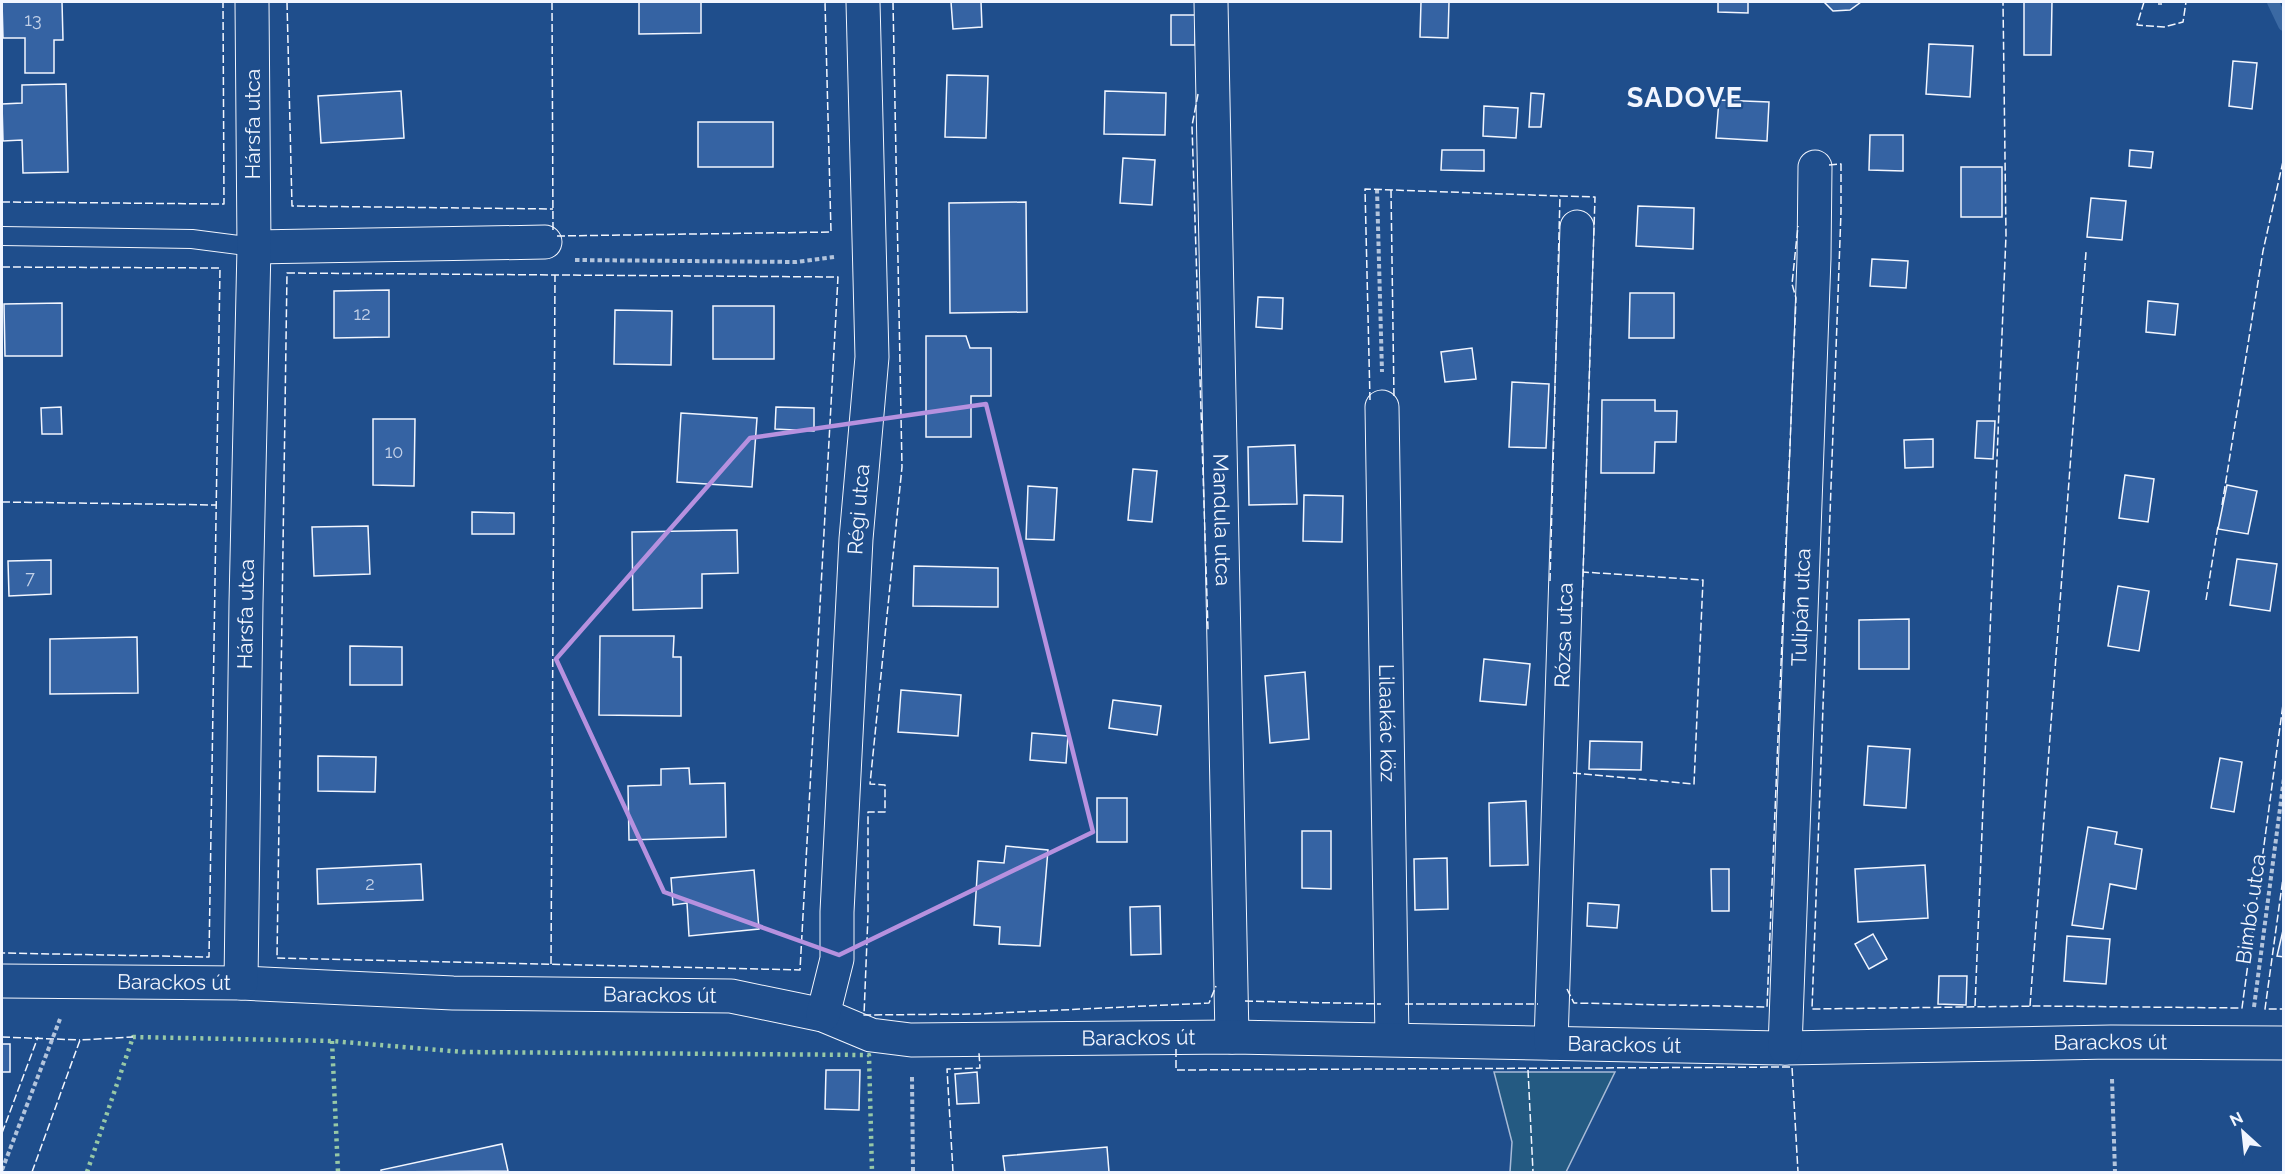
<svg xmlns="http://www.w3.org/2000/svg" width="2285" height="1174" viewBox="0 0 2285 1174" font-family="Raleway,sans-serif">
	<rect width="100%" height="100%" fill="#1f4e8c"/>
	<polygon fill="#245a82" stroke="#a8bbd7" stroke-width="1.5" points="1494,1072 1615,1072 1566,1172 1510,1172 1512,1142"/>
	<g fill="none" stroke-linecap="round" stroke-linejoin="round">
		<polyline stroke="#3b69a3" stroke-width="12" points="2273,2 2284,25"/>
	</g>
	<g fill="#3563a3" stroke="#f2f6ff" stroke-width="1.5">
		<polygon points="2,2 62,2 63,40 54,40 54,73 25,73 25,38 3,38"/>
		<polygon points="639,2 701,2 701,33 639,34"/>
		<polygon points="951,2 981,2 982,27 953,29"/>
		<polygon points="1421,2 1449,2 1448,38 1420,37"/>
		<polygon points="1718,2 1748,2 1748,13 1718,12"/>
		<polygon points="1824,2 1861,2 1850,10 1833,11"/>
		<polygon points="2024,2 2052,2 2051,55 2024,55"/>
		<rect x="1171" y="15" width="24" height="30"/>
		<polygon points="1929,44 1973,46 1970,97 1926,94"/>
		<polygon points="2233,61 2257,63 2252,109 2229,106"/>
		<polygon points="947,75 988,76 986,138 945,137"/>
		<polygon points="66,84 68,172 23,173 22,140 3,141 2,104 22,103 22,85"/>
		<polygon points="401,91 404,138 321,143 318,96"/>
		<polygon points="1105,91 1166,93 1165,135 1104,134"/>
		<polygon points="1531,93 1544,94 1541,127 1529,127"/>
		<polygon points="1719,100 1769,102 1767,141 1716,138"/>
		<polygon points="1484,106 1518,108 1516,138 1483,136"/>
		<rect x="698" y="122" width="75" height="45"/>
		<polygon points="1870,135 1903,135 1903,171 1869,170"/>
		<polygon points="1442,150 1484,150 1484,171 1441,170"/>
		<polygon points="2130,150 2153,152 2151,168 2129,166"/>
		<polygon points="1123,158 1155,160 1152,205 1120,203"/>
		<rect x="1961" y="167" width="41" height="50"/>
		<polygon points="2091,198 2126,201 2122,240 2087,237"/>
		<polygon points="1026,202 1027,312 950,313 949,203"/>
		<polygon points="1638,206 1694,208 1693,249 1636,246"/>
		<polygon points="1872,259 1908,261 1906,288 1870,286"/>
		<polygon points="389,290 389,337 334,338 334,291"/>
		<polygon points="1630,293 1674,293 1674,338 1629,338"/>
		<polygon points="1258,297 1283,298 1282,329 1256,327"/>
		<polygon points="2148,301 2178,304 2175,335 2146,332"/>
		<polygon points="62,303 62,356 5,356 4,304"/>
		<rect x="713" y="306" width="61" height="53"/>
		<polygon points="615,310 672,311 671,365 614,364"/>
		<polygon points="926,336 966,336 970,348 991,348 991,396 971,396 971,437 926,437"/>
		<polygon points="1472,348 1476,379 1445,382 1441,352"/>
		<polygon points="1512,382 1549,384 1546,448 1509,447"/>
		<polygon points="1602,400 1655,400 1655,411 1677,411 1676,442 1655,442 1654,473 1601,473"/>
		<polygon points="61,407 62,434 42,434 41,408"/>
		<polygon points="776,407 814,408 814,431 775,429"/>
		<polygon points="681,413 757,418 752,487 677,482"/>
		<polygon points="373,419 415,419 414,486 373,485"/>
		<polygon points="1977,421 1995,421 1993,459 1975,458"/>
		<polygon points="1933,439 1933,467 1905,468 1904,440"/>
		<polygon points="1295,445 1297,504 1249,505 1248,447"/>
		<polygon points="1133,469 1157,471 1152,522 1128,520"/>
		<polygon points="2125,475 2154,479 2148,522 2119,518"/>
		<polygon points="2227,485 2257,491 2248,534 2218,529"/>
		<polygon points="1028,486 1057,488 1054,540 1026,539"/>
		<polygon points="1304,495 1343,496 1342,542 1303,541"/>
		<polygon points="472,512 514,513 514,534 472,534"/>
		<polygon points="368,526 370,574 314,576 312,527"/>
		<polygon points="737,530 738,573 702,574 702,608 633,610 632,532"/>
		<polygon points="2237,559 2277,564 2270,611 2230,605"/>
		<polygon points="51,560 51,594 9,596 8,561"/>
		<polygon points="914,566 998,568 998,607 913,606"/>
		<polygon points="2118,586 2149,591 2139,651 2108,646"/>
		<polygon points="1909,619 1909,669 1859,669 1859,620"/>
		<polygon points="600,636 674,636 673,657 681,657 681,716 599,715"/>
		<polygon points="137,637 138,693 50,694 50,639"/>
		<polygon points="350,646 402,647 402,685 350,685"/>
		<polygon points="1484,659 1530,664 1526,705 1480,701"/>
		<polygon points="1305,672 1309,739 1270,743 1265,676"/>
		<polygon points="901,690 961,695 958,736 898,732"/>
		<polygon points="1113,700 1161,706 1157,735 1109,728"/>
		<polygon points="1032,733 1068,736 1066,763 1030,760"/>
		<polygon points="1590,741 1642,742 1641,770 1589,769"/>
		<polygon points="1868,746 1910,749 1906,808 1864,805"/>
		<polygon points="318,756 376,757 375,792 318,791"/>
		<polygon points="2220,758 2242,762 2234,812 2211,808"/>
		<polygon points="689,768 690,784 725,783 726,837 629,840 628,786 661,785 661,769"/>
		<rect x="1097" y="798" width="30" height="44"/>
		<polygon points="1526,801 1528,865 1490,866 1489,803"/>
		<polygon points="2088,827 2117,832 2115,844 2142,849 2136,889 2110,884 2103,929 2072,925"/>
		<polygon points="1302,831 1331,831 1331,889 1302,888"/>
		<polygon points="1006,846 1048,850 1040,946 999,944 1000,927 974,925 978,861 1004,863"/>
		<polygon points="1447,858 1448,909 1415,910 1414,859"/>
		<polygon points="421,864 423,900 318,904 317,869"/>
		<polygon points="1925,865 1928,918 1858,922 1855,869"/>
		<polygon points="1711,869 1729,869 1729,911 1712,911"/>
		<polygon points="754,870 759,929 689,936 687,903 673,905 671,878"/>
		<polygon points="1588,903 1619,905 1617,928 1587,926"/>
		<polygon points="1160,906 1161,954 1131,955 1130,907"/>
		<polygon points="2284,926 2284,957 2277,956"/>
		<polygon points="1873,934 1887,959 1869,969 1855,944"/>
		<polygon points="2067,936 2110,939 2106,984 2064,981"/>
		<polygon points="1939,976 1967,976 1966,1005 1938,1004"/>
		<rect x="2" y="1044" width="8" height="28"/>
		<polygon points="826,1070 860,1070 859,1110 825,1109"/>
		<polygon points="977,1072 979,1103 957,1104 955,1074"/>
		<polygon points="502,1144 508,1171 381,1172 381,1170"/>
		<polygon points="1107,1147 1109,1172 1005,1172 1003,1156"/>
	</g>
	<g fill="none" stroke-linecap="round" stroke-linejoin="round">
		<defs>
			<polyline id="service" points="2,236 192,239 254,247"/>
			<g id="minor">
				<path id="s1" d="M1211,2L1232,1037"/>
				<polyline points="254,247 545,242"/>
				<path id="s2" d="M1382,407L1392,1039"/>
				<path id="s3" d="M2,981L241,983L453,993L731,996L823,1015L871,1035L911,1040L1232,1037L1785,1048L2111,1042L2284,1043"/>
				<path id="s4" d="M241,983L246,603L254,247L252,2"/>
				<path id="s5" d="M823,1015L837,959V912L856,539L872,357L863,2"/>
				<path id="s6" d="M1551,1043L1577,227"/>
				<path id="s7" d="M1785,1048L1814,258L1815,167"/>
			</g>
		</defs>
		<use href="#service" stroke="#f2f6ff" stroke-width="20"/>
		<use href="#minor" stroke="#f2f6ff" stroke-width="35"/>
		<g stroke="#b3c4dc" stroke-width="4" stroke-dasharray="4.5 3" stroke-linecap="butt">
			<polyline points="2160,5 2160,2"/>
			<polyline points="1377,189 1382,372"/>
			<polyline points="575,260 796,262 834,257"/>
			<polyline points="2254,1007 2284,778"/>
			<polyline points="912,1077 913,1172"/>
			<polyline points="2112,1079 2115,1172"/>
			<polyline points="2,1170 60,1019"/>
		</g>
		<use href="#service" stroke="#1f4e8c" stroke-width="18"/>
		<use href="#minor" stroke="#1f4e8c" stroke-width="33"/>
		<g stroke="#97c8a6" stroke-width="4.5" stroke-dasharray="3 4.5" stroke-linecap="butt">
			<polyline points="332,1041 338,1172"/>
			<polyline points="87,1172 133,1037 332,1041 463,1052 869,1055 872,1172"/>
		</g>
		<g stroke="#f2f6ff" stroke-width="1.5" stroke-dasharray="8 3" stroke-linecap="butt">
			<polyline points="287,2 292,206 553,209"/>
			<polyline points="552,2 553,231"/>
			<polyline points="893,2 902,467 870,784 885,785 885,812 868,812 868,915 864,1015 977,1014 1209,1003 1216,986"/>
			<polyline points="2144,2 2137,25 2164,27 2183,22 2186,2"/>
			<polyline points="1198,94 1192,126 1208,630"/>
			<polyline points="1829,165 1841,164 1841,212 1812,1009 2039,1006 2242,1008 2284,697"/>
			<polyline points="1391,190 1394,398"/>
			<polyline points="2,202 224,204 223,2"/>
			<polyline points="557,236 831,232 825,2"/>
			<polyline points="2,267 220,268 209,957 2,953"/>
			<polygon points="287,273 838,277 800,970 277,958"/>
			<polyline points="1370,400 1365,189 1560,196"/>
			<polyline points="2,502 216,505"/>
			<polyline points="2222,505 2263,251 2284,157"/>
			<polyline points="1550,581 1560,196 1595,197 1582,607"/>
			<polyline points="2206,600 2218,526"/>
			<polyline points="1573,773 1694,784 1703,580 1583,572"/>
			<polyline points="2284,871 2265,1009 2284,1009"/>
			<polyline points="551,964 555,275"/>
			<polyline points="1567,989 1574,1003 1767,1007 1796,298 1792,284 1798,226"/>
			<polyline points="1245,1001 1381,1004"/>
			<polyline points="1405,1004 1538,1004"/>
			<polyline points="1975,1006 2006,235 2003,2"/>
			<polyline points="2030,1006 2086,252"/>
			<polyline points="2,1037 80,1040"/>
			<polyline points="1176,1049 1176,1070 1792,1067 1798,1172"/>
			<polyline points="1528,1070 1533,1172"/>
			<polyline points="2,1133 38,1037"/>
			<polyline points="32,1172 80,1040 133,1037"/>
			<polyline points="953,1172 947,1069 980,1068 979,1053 981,1053"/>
		</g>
	</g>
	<path fill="none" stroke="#b691df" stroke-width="4.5" stroke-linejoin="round" d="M986,404L1093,832L839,955L664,892L556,659L750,438Z"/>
	<g text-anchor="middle" stroke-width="4.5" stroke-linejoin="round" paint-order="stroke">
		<g font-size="18" fill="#c3d1e8">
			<text x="33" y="26">13</text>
			<text x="362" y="320">12</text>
			<text x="394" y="458">10</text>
			<text x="30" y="584">7</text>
			<text x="370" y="890">2</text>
		</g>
		<g font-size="21" fill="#f2f6ff" stroke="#1f4e8c">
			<text transform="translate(253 124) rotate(-90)" y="7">Hársfa utca</text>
			<text dy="7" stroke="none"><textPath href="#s5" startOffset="508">Régi utca</textPath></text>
			<text dy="7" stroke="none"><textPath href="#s1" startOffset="518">Mandula utca</textPath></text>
			<text dy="7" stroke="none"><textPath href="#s7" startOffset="441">Tulipán utca</textPath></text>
			<text dy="7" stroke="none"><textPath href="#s4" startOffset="369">Hársfa utca</textPath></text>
			<text dy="7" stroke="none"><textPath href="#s6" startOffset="408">Rózsa utca</textPath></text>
			<text dy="7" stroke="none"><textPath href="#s2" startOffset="316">Lilaakác köz</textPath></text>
			<text transform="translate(2251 909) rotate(-82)" y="7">Bimbó utca</text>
			<text dy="7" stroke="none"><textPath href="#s3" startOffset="172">Barackos út</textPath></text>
			<text dy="7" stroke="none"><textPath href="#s3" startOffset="658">Barackos út</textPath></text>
			<text dy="7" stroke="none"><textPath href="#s3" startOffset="1143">Barackos út</textPath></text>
			<text dy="7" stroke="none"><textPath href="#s3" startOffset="2115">Barackos út</textPath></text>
			<text dy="7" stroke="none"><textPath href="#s3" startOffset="1629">Barackos út</textPath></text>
		</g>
		<g font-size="27" font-weight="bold" letter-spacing="1.5" fill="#f2f6ff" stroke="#1f4e8c">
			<text x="1685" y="107">SADOVE</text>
		</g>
	</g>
	<rect width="2285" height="1174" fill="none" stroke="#f2f6ff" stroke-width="6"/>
	<g transform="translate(2243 1132) rotate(333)" stroke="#1f4e8c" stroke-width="4.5" paint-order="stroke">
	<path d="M0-4.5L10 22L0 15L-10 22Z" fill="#f2f6ff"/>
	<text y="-9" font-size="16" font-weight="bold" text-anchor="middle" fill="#f2f6ff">N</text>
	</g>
</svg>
